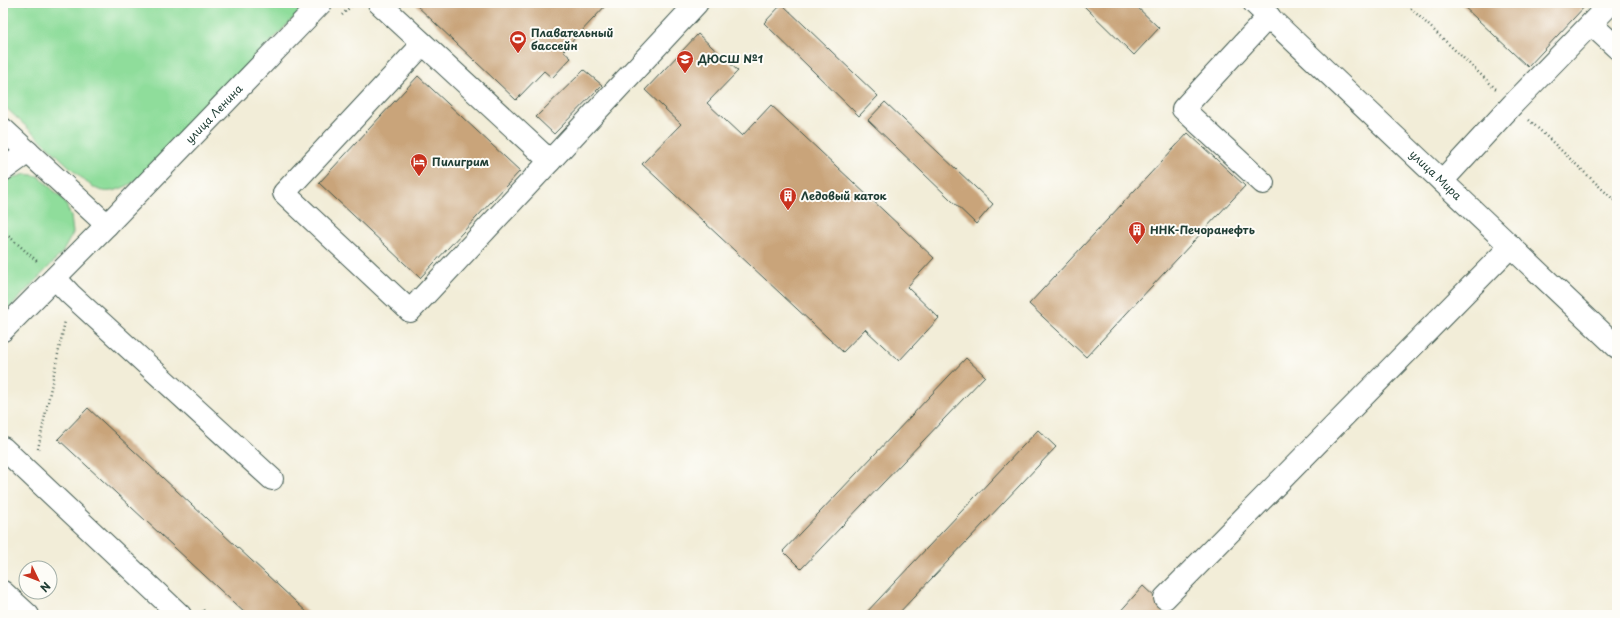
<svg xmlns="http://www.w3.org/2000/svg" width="1620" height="618" viewBox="0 0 1620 618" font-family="'Playpen Sans',sans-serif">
	<rect width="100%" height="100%" fill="#fdfcf7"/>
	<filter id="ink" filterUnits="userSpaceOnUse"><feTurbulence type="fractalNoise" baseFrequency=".025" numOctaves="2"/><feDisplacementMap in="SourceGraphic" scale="8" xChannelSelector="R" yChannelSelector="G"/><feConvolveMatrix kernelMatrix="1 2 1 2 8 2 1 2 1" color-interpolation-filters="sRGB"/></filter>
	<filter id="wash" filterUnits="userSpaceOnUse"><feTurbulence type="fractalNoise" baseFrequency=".012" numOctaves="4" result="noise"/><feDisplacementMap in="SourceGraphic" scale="16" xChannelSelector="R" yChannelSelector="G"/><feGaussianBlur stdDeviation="0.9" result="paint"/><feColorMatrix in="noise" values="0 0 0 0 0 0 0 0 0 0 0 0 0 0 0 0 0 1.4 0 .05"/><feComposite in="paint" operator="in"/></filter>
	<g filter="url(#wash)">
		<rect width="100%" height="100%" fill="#f2edd8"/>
		<g fill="#8fdd9b" stroke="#578d68">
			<path d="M3,3H308L139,179C128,186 110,196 97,189C93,187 90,184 86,182L3,105Z"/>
			<polygon points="26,174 38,176 64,200 71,216 73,233 62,253 3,315 3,183 9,179"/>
		</g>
		<g id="blocks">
			<g fill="#c9a47a">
				<polygon points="414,3 608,3 563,51 571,58 552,78 544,71 516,100"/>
				<polygon points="1081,3 1133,3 1159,28 1134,55"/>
				<polygon points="1460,3 1524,3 1527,6 1530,3 1588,3 1528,67"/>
				<polygon points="782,4 878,96 859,116 764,23"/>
				<polygon points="698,34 738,71 707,103 742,136 771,105 934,258 907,287 939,318 899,361 865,329 843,352 642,164 681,124 645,90"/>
				<polygon points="584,70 602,85 554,134 536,117"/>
				<polygon points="418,76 520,171 420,278 319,183"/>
				<polygon points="885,102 993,204 976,224 868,120"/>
				<polygon points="1188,133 1245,186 1086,357 1029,304"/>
				<polygon points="966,358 985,376 801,569 783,551"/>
				<polygon points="88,408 310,615 247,615 58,439"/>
				<polygon points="1038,430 1056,447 897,615 864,615"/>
				<polygon points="1143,586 1172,613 1170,615 1117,615"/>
			</g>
		</g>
	</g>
	<g filter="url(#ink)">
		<use href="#blocks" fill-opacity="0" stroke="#3f574d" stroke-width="1"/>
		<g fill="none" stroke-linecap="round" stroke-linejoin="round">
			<defs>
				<g id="minor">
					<polyline points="379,3 550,161 697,3"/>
					<polyline points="1591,24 1617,48"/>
					<polyline points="423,44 284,193 410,311 550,161"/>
					<polyline points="3,129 107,225"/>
					<polyline points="3,170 28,152"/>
					<polyline points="1442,181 1513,104 1611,3"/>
					<polyline points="1263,183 1183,109 1269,16"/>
					<polyline points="55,278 70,294 272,479"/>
					<path id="s1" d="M3,330L107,225L321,3"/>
					<polyline points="3,448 180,615"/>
					<polyline points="3,592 28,615"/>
					<polyline points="1165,598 1511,246"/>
				</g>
				<g id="major">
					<path id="s2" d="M1254,3L1617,347"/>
				</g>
			</defs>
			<use href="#minor" stroke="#3f574d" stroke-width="24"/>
			<use href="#major" stroke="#3f574d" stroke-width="24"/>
			<g stroke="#3f574d" stroke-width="2.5" stroke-dasharray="1 3" stroke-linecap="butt">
				<polyline points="1405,3 1496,89"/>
				<polyline points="342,15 354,3"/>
				<polyline points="1529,120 1617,203"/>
				<polyline points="3,231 38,262"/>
				<polyline points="38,449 65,321"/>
				<polyline points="203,610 208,615"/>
			</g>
			<use href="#minor" stroke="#fff" stroke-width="22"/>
			<use href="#major" stroke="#fff" stroke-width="22"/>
		</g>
	</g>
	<defs>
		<symbol id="stadium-pin" viewBox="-11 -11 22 30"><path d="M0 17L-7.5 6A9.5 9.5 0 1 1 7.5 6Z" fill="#c8321e" stroke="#fdfcf7"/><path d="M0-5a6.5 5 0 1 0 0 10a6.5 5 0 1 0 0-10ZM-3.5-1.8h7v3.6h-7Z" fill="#fff"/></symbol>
		<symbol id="school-pin" viewBox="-11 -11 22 30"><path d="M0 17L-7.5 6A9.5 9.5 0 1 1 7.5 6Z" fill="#c8321e" stroke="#fdfcf7"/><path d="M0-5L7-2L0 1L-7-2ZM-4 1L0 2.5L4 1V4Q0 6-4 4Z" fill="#fff"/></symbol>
		<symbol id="hotel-pin" viewBox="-11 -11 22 30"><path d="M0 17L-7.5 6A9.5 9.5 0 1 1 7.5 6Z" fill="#c8321e" stroke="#fdfcf7"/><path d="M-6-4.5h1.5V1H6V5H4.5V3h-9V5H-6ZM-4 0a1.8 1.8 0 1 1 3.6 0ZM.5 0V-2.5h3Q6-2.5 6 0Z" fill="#fff"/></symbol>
		<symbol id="building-pin" viewBox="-11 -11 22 30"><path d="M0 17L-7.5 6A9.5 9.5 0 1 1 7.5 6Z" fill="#c8321e" stroke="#fdfcf7"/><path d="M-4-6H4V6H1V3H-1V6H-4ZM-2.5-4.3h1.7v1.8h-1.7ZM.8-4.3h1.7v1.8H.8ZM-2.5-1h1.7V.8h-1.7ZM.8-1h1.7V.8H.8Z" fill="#fff"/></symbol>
	</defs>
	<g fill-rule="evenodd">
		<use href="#stadium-pin" x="508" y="29" width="20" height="27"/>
		<use href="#school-pin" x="675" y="49" width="20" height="27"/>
		<use href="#hotel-pin" x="409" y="152" width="20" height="27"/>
		<use href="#building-pin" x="778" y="186" width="20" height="27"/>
		<use href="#building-pin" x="1127" y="220" width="20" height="27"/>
	</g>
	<g text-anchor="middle" stroke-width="4" stroke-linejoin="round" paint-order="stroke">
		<g font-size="11" font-weight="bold" fill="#1f3d34" stroke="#fdfcf7" text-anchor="start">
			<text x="531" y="37">Плавательный<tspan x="531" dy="13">бассейн</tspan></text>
			<text x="698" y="63">ДЮСШ №1</text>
			<text x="432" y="166">Пилигрим</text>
			<text x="801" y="200">Ледовый каток</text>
			<text x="1150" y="234">ННК-Печоранефть</text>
		</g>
		<g font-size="11" fill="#1f3d34" stroke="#fdfcf7">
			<text dy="4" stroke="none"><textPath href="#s1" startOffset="302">улица Ленина</textPath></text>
			<text dy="4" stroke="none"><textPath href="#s2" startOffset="250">улица Мира</textPath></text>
		</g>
	</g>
	<rect width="1620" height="618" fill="none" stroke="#fdfcf7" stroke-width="16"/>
	<g transform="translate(38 580) rotate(133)"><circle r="19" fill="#fdfcf7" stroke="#a4b0a9"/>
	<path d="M0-3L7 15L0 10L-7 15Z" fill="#c8321e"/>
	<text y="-6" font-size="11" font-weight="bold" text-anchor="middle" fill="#1f3d34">N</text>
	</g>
</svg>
